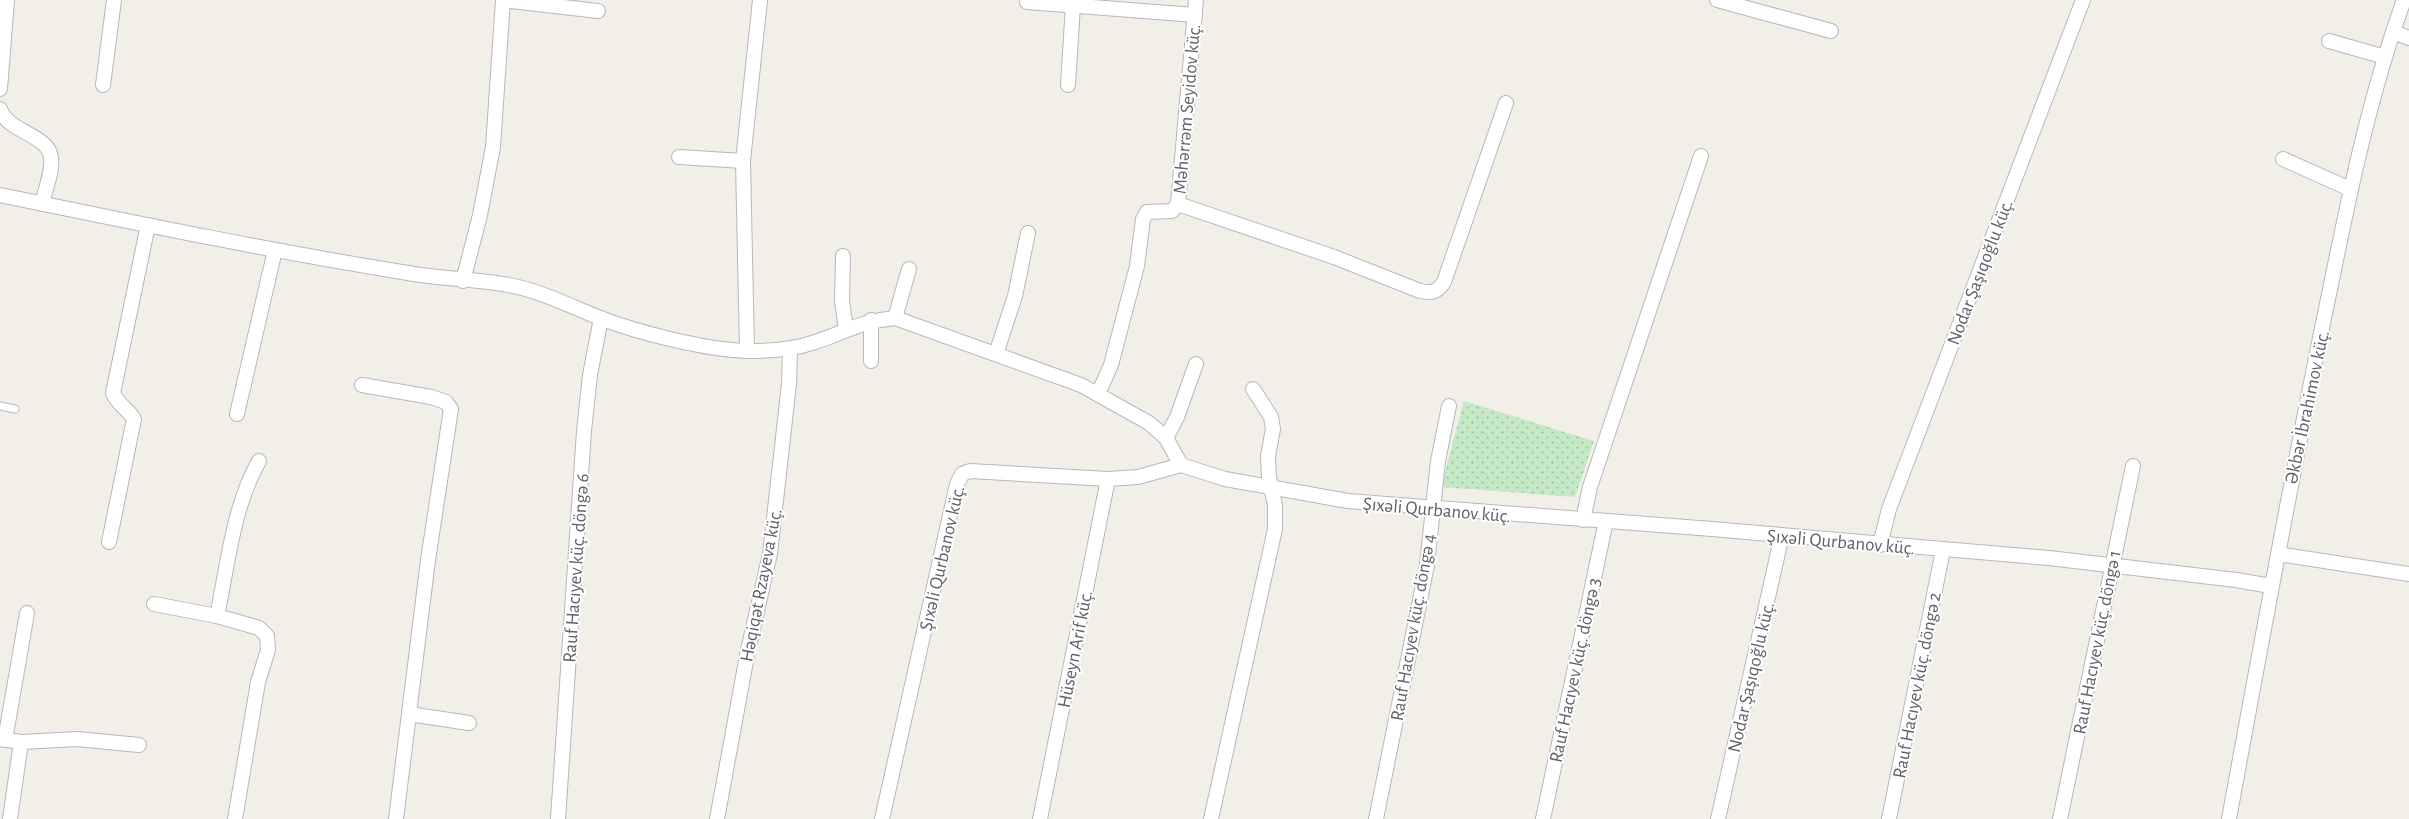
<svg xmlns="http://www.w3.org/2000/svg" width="2409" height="819" viewBox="0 0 2409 819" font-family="'Alegreya Sans',sans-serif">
	<defs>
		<pattern id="garden-dots" width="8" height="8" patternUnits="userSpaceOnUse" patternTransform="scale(1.25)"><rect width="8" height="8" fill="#c5e8c5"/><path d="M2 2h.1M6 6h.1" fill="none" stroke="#a3c0a4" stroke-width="1.8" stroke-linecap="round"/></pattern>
	</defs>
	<rect width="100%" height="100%" fill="#f1efe8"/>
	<polygon fill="url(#garden-dots)" points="1464,401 1594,441 1575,497 1441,487"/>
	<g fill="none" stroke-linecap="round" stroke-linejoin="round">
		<defs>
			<polyline id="lane" points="0,406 15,409"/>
			<g id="street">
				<polyline points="503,0 598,11"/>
				<polyline points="1717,0 1831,31"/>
				<polyline points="1027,2 1195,15"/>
				<polyline points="2393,32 2409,38"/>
				<polyline points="2329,41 2385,57"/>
				<polyline points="103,85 114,0"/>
				<polyline points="1068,85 1073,5"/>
				<polyline points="0,89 7,0"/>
				<path d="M0,109C8,133 49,134 51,158C53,171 45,190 42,204"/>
				<polyline points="679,157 743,161"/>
				<polyline points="2283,159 2350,189"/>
				<path d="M0,195C136,223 271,251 408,273C441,279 476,279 509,285C541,291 570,306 600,318C639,333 707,350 748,351C769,351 792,350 812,343C844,333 860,321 895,318L1081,385L1149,423L1166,438L1181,465"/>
				<path d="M1178,204L1334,257L1420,291C1431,293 1437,293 1444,282L1506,103"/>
				<polyline points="843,256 842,301 846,329"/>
				<polyline points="463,281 480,215 493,147 503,0"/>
				<polyline points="895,318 909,269"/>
				<polyline points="747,351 743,161 760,0"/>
				<polyline points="996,354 1015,296 1028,233"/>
				<polyline points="871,361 871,320"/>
				<polyline points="362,385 431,397 446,402 451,409 428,560 396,819"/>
				<polyline points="1098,394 1111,365 1137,266 1143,219 1147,212 1172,211 1178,204 1196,0"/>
				<polyline points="237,414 275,250"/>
				<polyline points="1166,438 1177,417 1196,364"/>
				<polyline points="1583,520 1590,487 1701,156"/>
				<path d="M109,542L134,419C128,409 117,404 113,393L148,225"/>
				<polyline points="1880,545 1889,509 2083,0"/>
				<polyline points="2278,554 2409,574"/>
				<polyline points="154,604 217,616"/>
				<polyline points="409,714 469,723"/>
				<polyline points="0,739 21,742 77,739 139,745"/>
				<polyline points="5,740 27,613"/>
				<polyline points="10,819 21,742"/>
				<path d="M235,819L258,682L268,650L267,636L259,628L217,616C228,564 233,507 259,461"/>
				<polyline points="558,819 584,431 590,375 601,318"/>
				<polyline points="717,819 748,650 770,554 789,384 790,349"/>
				<polyline points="882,819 957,484 962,474 970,471 1108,479 1138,477 1181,465 1225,479 1348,501 1712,529 2049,558 2236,580 2271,586"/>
				<polyline points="1040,819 1108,479"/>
				<polyline points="1211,819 1275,529 1275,505 1269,477 1268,456 1273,429 1271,417 1253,389"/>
				<polyline points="1376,819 1427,565 1438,461 1449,406"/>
				<polyline points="1543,819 1606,521"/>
				<polyline points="1718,819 1782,535"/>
				<polyline points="1889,819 1943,550"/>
				<polyline points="2060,819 2133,466"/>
				<path d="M2229,819C2258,660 2287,501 2319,343C2343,227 2364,111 2404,0"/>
			</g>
		</defs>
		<use href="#lane" stroke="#b5b8bc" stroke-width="9"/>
		<use href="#street" stroke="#b5b8bc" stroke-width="16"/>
		<use href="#lane" stroke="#fff" stroke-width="7"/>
		<use href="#street" stroke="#fff" stroke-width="14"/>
	</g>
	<g text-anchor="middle" stroke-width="4" stroke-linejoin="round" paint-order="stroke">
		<g font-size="19" fill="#5f6368" stroke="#fff">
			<text transform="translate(1186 109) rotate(-85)" y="7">Məhərrəm Seyidov küç.</text>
			<text transform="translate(1979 272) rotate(-69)" y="7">Nodar Şaşıqoğlu küç.</text>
			<text transform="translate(2306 407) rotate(-78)" y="7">Əkbər İbrahimov küç.</text>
			<text transform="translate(1437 509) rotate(5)" y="7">Şıxəli Qurbanov küç.</text>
			<text transform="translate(1841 541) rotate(5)" y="7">Şıxəli Qurbanov küç.</text>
			<text transform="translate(941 558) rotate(-77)" y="7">Şıxəli Qurbanov küç.</text>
			<text transform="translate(575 568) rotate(-86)" y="7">Rauf Hacıyev küç. döngə 6</text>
			<text transform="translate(760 585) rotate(-79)" y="7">Həqiqət Rzayeva küç.</text>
			<text transform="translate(1412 627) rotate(-80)" y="7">Rauf Hacıyev küç. döngə 4</text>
			<text transform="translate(2096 642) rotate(-79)" y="7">Rauf Hacıyev küç. döngə 1</text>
			<text transform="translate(1074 649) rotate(-79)" y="7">Hüseyn Arif küç.</text>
			<text transform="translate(1574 670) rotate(-78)" y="7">Rauf Hacıyev küç. döngə 3</text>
			<text transform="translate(1750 677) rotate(-77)" y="7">Nodar Şaşıqoğlu küç.</text>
			<text transform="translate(1916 685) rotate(-79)" y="7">Rauf Hacıyev küç. döngə 2</text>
		</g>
	</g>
</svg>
